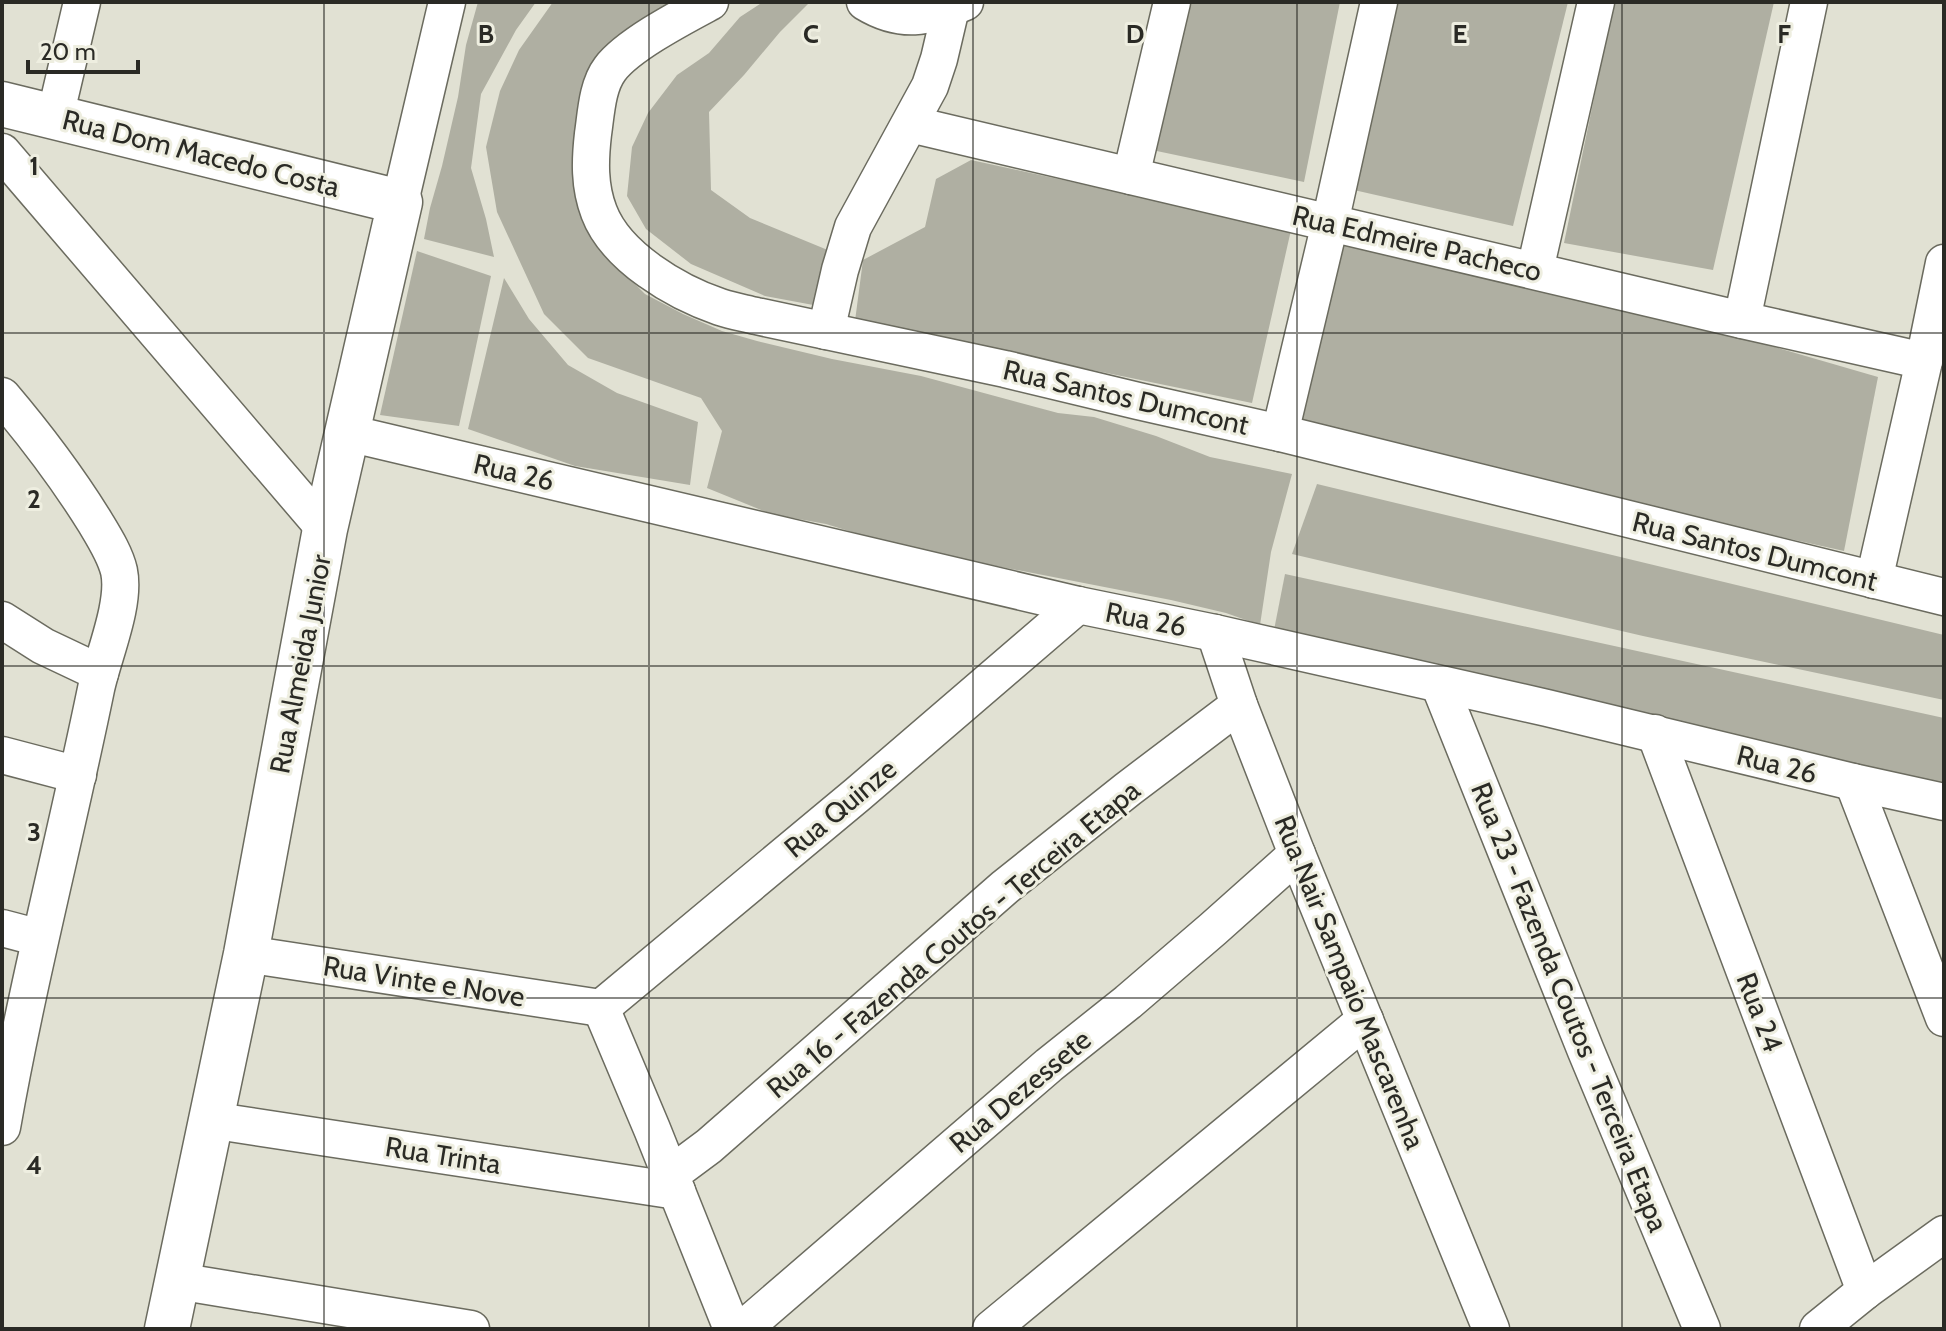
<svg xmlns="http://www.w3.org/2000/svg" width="1946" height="1331" viewBox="0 0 1946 1331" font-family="Cabin,sans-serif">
	<rect width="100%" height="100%" fill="#e1e1d3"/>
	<g fill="#afafa2">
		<polygon points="478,2 536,2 516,30 481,94 471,168 486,219 494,257 424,239 430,208 442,166 458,97 466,45"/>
		<polygon points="553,2 682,2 634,30 580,182 594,243 645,294 683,314 722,331 757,341 832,359 921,376 1058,413 1094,417 1156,436 1210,457 1292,474 1271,552 1260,625 1226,613 1171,600 904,548 826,524 771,514 707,488 722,431 701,398 588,358 544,314 497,212 486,147 500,91 519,50"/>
		<polygon points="763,2 810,2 780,32 744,75 709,112 711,190 750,218 835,253 824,307 765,296 691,264 646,229 627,196 632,147 648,113 677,75 709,53 740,17"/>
		<polygon points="1180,2 1340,2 1304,182 1152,150"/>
		<polygon points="1385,2 1568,2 1513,226 1345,188"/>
		<polygon points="1614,2 1774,2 1713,270 1564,243"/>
		<polygon points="971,160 1291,230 1252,403 855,321 863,260 925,227 936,179"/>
		<polygon points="1344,241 1575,289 1878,377 1844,551 1560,488 1298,423"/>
		<polygon points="417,251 491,276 459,426 380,415"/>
		<polygon points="504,278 529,319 568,365 617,393 698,422 690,485 575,466 468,429"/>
		<polygon points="1317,484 1944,635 1944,700 1643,636 1292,554"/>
		<polygon points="1285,574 1944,718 1944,787 1274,630"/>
	</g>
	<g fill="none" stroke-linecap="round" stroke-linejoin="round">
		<defs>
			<g id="minor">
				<path d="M710,2C682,17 628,45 610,69C597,86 596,114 593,134C590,160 589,186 599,212C616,257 676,292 720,307C732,311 744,313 756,316L1005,369L1138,401L1280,433L1944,597"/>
				<path d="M865,2C901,24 928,18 965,2"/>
				<polyline points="55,117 82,2"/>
				<polyline points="910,124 1742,320 1924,361"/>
				<polyline points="2,152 325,529"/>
				<polyline points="1131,176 1172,2"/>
				<polyline points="400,202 447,2"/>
				<polyline points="1535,270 1596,2"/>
				<polyline points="1742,320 1809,2"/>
				<polyline points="826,331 840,270 853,227 930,86 939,59 951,8"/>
				<path d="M2,396C36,436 67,477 95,522C104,537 115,554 119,571C126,604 103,656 96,689C66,835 28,980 2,1127"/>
				<polyline points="348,433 1078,605 1215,633 1547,708 1853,782 1944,802"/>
				<polyline points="1280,433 1330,223 1379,2"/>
				<polyline points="1874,580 1924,361 1944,263"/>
				<polyline points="2,620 43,646 100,673"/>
				<polyline points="1215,633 1239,705 1297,854 1491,1329"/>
				<polyline points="1439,684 1586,1051 1702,1329"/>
				<polyline points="1655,733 1865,1291"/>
				<polyline points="2,755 78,775"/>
				<polyline points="1853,782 1944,1018"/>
				<polyline points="2,928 40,938"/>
				<polyline points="246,954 601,1008"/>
				<polyline points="601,1008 858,794 1078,605"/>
				<polyline points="601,1008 652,1129 732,1329"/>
				<polyline points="210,1120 677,1191"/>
				<polyline points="670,1175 709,1146 1005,887 1128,789 1239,705"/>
				<polyline points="177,1281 471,1329"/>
				<polyline points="743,1329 1049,1065 1128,1002 1213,929 1297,854"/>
				<polyline points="991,1329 1365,1020"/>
				<polyline points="1818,1329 1865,1291 1944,1234"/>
			</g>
			<polyline id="secondary" points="2,104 400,202 325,529 246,954 167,1329"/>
		</defs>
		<use href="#minor" stroke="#6b6b5f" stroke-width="39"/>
		<use href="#secondary" stroke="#6b6b5f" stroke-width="47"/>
		<use href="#minor" stroke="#fff" stroke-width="36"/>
		<use href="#secondary" stroke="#fff" stroke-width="44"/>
	</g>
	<path fill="none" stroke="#2a2a25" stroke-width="2" stroke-opacity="0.55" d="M324,2V1329M649,2V1329M973,2V1329M1297,2V1329M1622,2V1329M2,333H1944M2,666H1944M2,998H1944"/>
	<g text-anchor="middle" stroke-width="6" stroke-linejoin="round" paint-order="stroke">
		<g font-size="28" fill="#2a2a25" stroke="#eeeee0">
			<text transform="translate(201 153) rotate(14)" y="10">Rua Dom Macedo Costa</text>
			<text transform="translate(1417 243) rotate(13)" y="10">Rua Edmeire Pacheco</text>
			<text transform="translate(1126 397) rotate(13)" y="10">Rua Santos Dumcont</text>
			<text transform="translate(514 472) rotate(13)" y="10">Rua 26</text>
			<text transform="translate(1755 551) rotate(14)" y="10">Rua Santos Dumcont</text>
			<text transform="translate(1146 619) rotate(11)" y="10">Rua 26</text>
			<text transform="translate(300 664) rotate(-79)" y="10">Rua Almeida Junior</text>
			<text transform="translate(1777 764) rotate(14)" y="10">Rua 26</text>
			<text transform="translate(840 808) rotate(-40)" y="10">Rua Quinze</text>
			<text transform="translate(953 939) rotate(-40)" y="10">Rua 16 - Fazenda Coutos - Terceira Etapa</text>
			<text transform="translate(424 981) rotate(9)" y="10">Rua Vinte e Nove</text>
			<text transform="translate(1350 982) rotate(68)" y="10">Rua Nair Sampaio Mascarenha</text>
			<text transform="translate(1570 1007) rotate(68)" y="10">Rua 23 - Fazenda Coutos - Terceira Etapa</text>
			<text transform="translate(1760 1012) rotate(69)" y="10">Rua 24</text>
			<text transform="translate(1020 1091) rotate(-40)" y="10">Rua Dezessete</text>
			<text transform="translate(443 1155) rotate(9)" y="10">Rua Trinta</text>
		</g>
	</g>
	<g font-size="26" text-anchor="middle" font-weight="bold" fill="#2a2a25" stroke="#eeeee0" stroke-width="6" stroke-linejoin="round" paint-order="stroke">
		<text x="486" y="43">B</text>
		<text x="811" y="43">C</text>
		<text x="1135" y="43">D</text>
		<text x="1460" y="43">E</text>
		<text x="1784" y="43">F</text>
		<text x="34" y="175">1</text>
		<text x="34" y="508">2</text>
		<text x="34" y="841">3</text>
		<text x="34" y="1174">4</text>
	</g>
	<rect width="1946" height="1331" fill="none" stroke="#2a2a25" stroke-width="8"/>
	<path d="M28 60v12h110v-12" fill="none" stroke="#2a2a25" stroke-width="4"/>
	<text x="40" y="60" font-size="24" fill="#2a2a25" stroke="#eeeee0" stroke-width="6" paint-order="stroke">20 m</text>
</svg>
